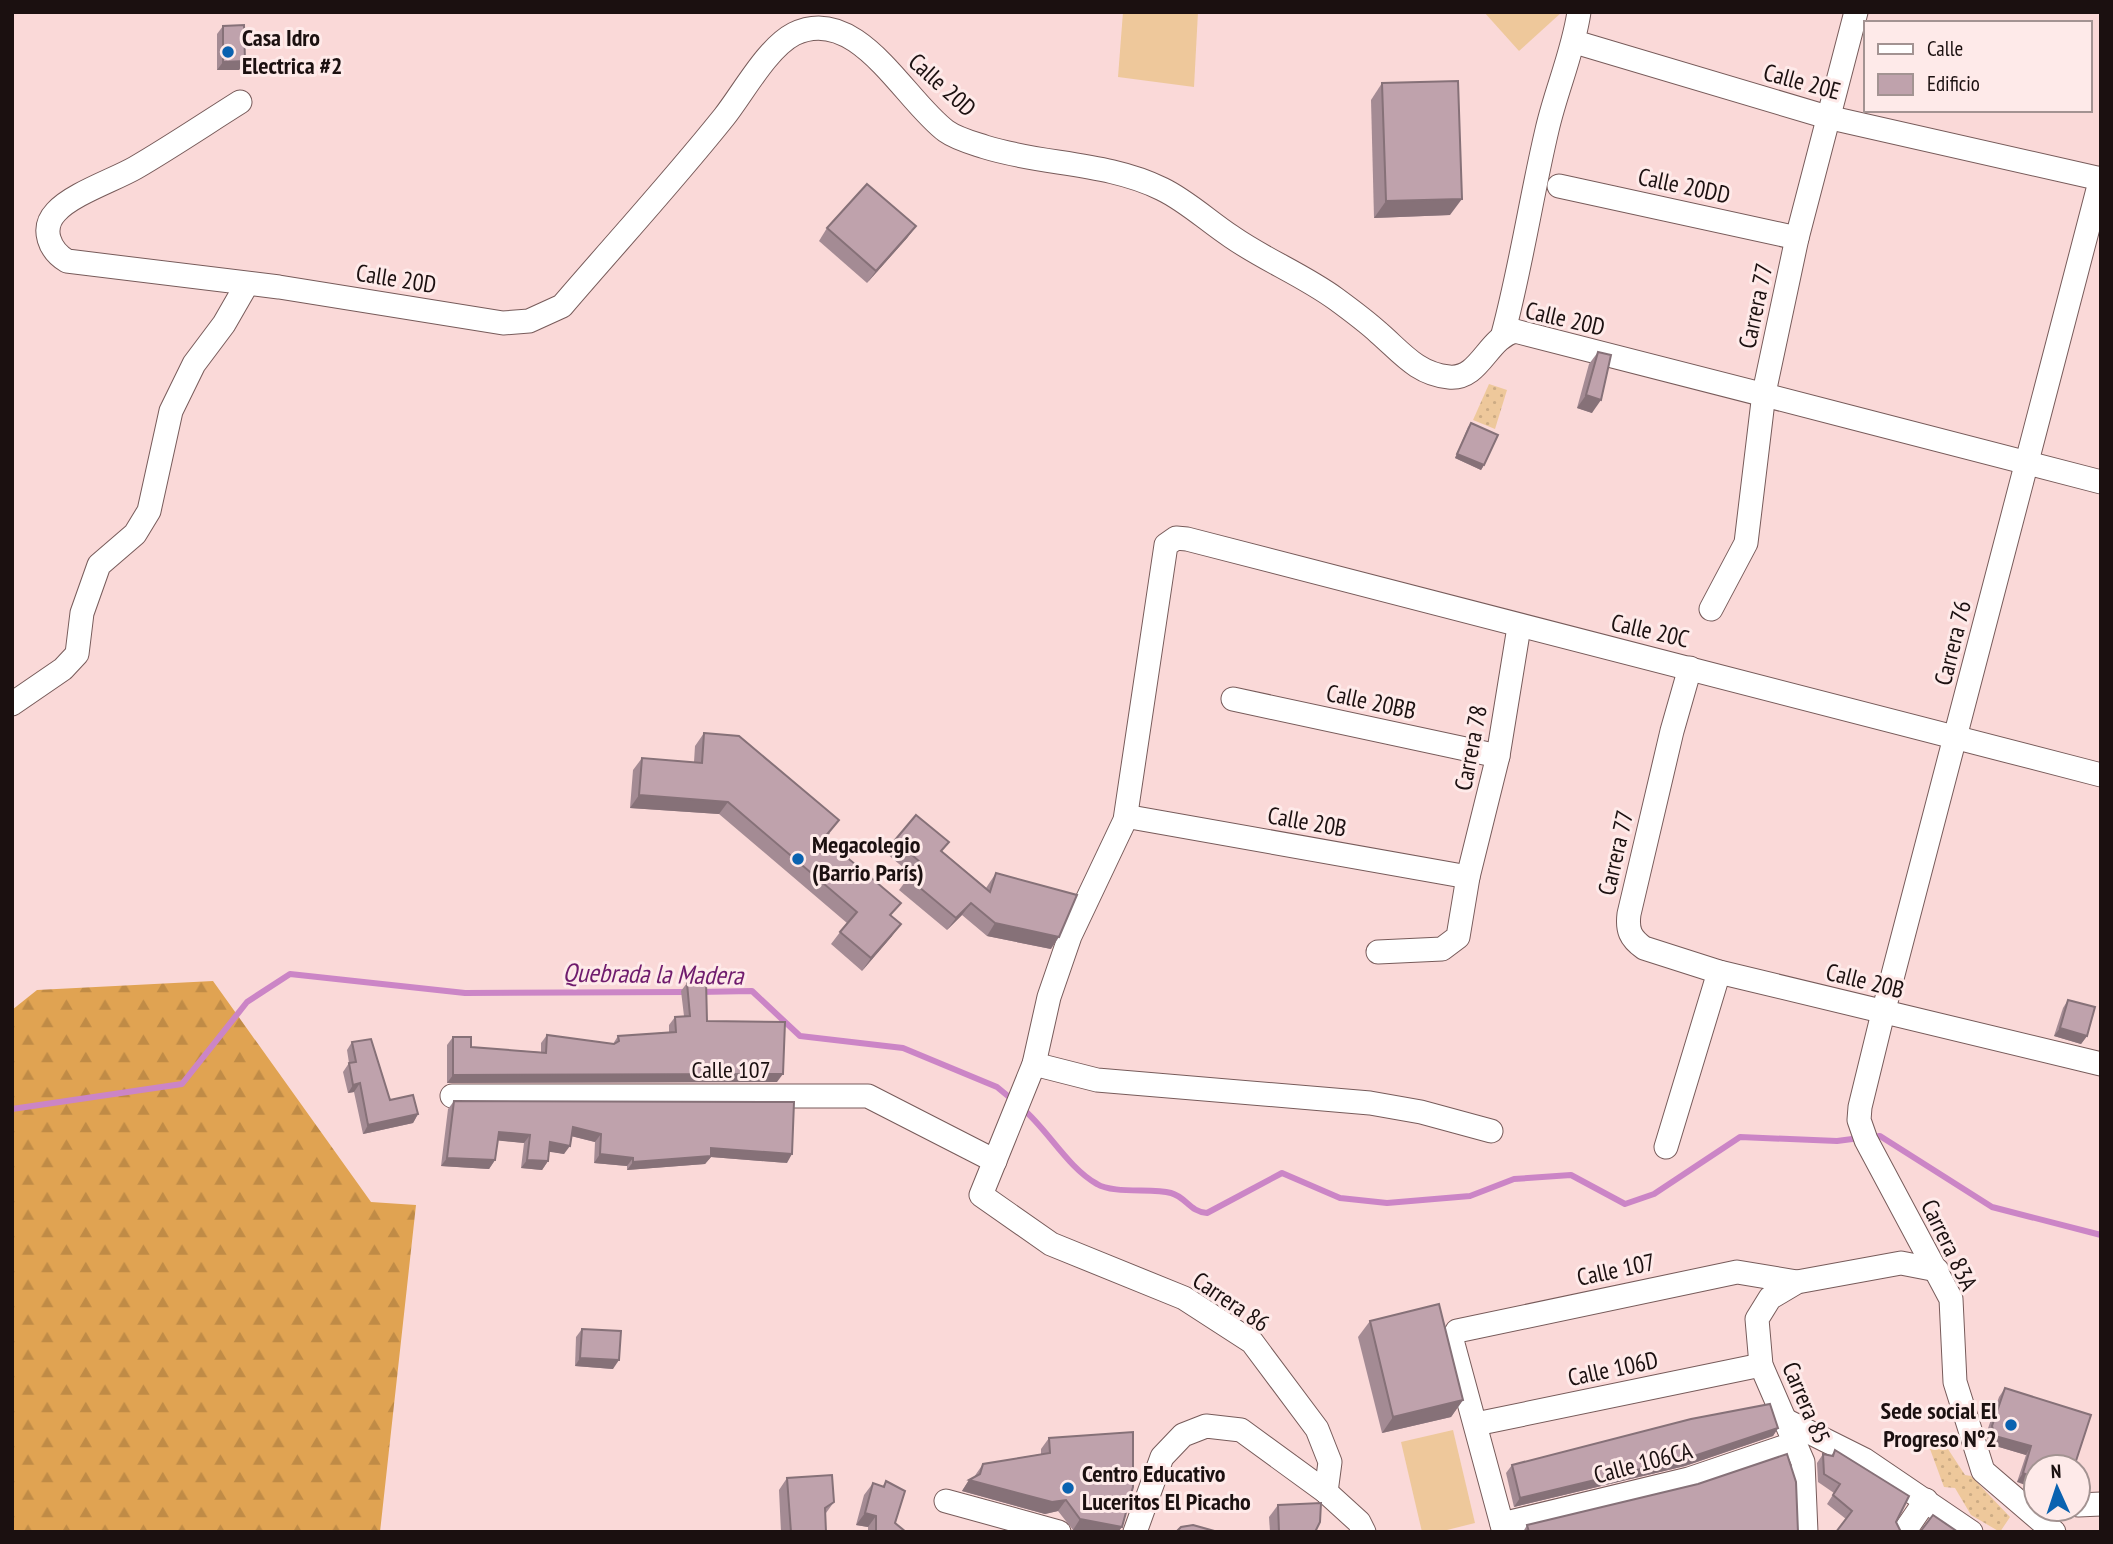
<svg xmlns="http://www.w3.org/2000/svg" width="2113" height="1544" viewBox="0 0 2113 1544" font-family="'PT Sans Narrow',sans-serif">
	<defs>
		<pattern id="grass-dots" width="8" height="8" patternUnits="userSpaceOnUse" patternTransform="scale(1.75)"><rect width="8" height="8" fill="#eec89b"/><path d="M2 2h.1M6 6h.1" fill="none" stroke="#ccab84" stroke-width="1.8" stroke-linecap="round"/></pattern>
		<pattern id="forest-firs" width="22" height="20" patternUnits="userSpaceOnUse" patternTransform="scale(1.75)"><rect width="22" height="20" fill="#e0a352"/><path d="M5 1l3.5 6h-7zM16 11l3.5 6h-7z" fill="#c08b46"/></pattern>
	</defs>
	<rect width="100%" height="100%" fill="#fad9d8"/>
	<g fill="url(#grass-dots)">
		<polygon points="1489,384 1507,390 1495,429 1473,420"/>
		<polygon points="1944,1443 1965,1475 1971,1476 2010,1517 2000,1532 1971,1515 1955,1488 1944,1487 1930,1449"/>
	</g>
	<polygon fill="url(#forest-firs)" points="213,981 371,1202 416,1205 380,1532 12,1532 12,1010 37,990"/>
	<g fill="#eec89b">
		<polygon points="1123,12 1198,12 1194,87 1118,77"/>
		<polygon points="1484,12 1562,12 1519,51"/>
		<polygon points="1453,1430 1475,1523 1439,1532 1422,1532 1401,1442"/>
	</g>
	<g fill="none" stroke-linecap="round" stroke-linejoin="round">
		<g stroke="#cb85c6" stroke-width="6">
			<polyline points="698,992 752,991 800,1036 903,1048 997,1087 1014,1101"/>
			<path d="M1022,1108C1048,1130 1068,1168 1097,1184C1113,1194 1152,1188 1171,1193C1186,1197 1190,1212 1207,1213L1282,1173L1340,1198L1387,1203L1470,1196L1514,1179L1571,1175L1625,1204L1654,1194L1740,1137L1837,1141L1860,1138"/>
			<polyline points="12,1109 182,1084 247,1002 290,974 465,993 688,992"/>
			<polyline points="1870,1137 1880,1136 1992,1207 2101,1235"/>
		</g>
		<defs>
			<g id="minor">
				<polyline points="1575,42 1827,117 2101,179"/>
				<path d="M240,102C205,124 171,147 135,168C114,180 72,194 56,212C40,229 50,251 67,261L279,287L503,323L529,321L562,306C616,243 672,182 724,117C743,93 767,48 794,34C857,3 904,100 946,131C957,139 973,143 985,147C1042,165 1108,162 1162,189C1187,201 1209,222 1232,237C1265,260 1303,275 1336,299C1351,310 1366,321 1379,333C1401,352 1417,374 1449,377C1480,380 1487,338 1515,331C1710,381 1906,431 2101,482"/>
				<polyline points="1559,186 1797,238"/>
				<path d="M1503,334C1521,267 1531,198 1547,130C1556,90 1573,53 1579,12"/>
				<polyline points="1711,609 1746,543 1764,393 1797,238 1856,12"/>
				<path d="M1690,668L1672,731L1629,914C1627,930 1630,938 1644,948L1719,972L2101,1064"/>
				<polyline points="1233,699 1498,756"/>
				<polyline points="12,704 63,669 77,654 82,613 99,565 135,534 149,511 171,411 194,364 224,324 247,284"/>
				<polyline points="1136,818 1468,877"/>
				<polyline points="1378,952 1442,949 1458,937 1468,877 1498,756 1519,627"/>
				<polyline points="1034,1064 1097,1080 1370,1103 1421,1112 1491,1131"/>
				<polyline points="452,1096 868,1096 995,1161"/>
				<polyline points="1666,1147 1719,972"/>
				<polyline points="1785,1420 1865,1460 1971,1532"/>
				<polyline points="1476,1424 1761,1365"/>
				<polyline points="1326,1492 1330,1462 1317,1429 1252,1342 1184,1298 1051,1244 981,1195 1034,1064 1049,997 1070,936 1125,820 1166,545 1176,538 1187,539 2101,775"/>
				<polyline points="946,1501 1059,1532"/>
				<polyline points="2078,1505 2101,1504"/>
				<polyline points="1502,1524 1689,1479 1795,1443"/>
				<polyline points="1135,1532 1162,1457 1183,1435 1206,1426 1241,1430 1326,1492 1359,1522 1364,1532"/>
				<polyline points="1504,1532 1452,1340 1457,1331 1737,1272 1797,1282"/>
				<polyline points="1806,1532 1803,1462 1761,1365 1757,1319 1770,1298 1797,1282 1901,1263 1937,1270"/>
				<polyline points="1904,1532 1926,1500"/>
				<polyline points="2054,1532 1983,1471 1955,1382 1951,1299 1866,1140 1859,1120 1860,1107 1883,1013 2101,178"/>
			</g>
		</defs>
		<use href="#minor" stroke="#775b5a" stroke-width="25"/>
		<use href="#minor" stroke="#fff" stroke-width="23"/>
	</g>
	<g fill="#a48b94">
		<polygon points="223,26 245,61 239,70 217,70 217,34"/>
		<polygon points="1382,83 1450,215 1374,218 1371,100"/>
		<polygon points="916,226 907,238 867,283 819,241 827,228"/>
		<polygon points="1598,352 1592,413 1577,408 1589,364"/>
		<polygon points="1471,423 1484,465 1481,470 1455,458 1468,427"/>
		<polygon points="704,733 830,833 825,839 891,916 892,936 862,971 831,944 847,923 719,814 630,808 633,770 642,758 694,762 695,746"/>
		<polygon points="895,840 942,851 986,888 996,873 1051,949 987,936 962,915 947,930 899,890 911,874 886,853"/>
		<polygon points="687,983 707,1021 777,1082 447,1083 447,1045 453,1037 471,1047 541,1052 541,1043 547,1035 613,1044 618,1036 669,1032 669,1025 675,1017 684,1016 681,991"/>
		<polygon points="2068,1000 2087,1036 2081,1044 2054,1036 2063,1008"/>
		<polygon points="352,1042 390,1100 418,1114 413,1123 363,1134 354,1092 348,1093 343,1072 349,1063 347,1050"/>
		<polygon points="454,1101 787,1163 711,1157 705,1164 627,1170 627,1166 594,1163 595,1142 571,1136 564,1154 549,1151 548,1161 542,1170 521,1168 524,1143 498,1140 495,1160 489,1169 441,1166 448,1109"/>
		<polygon points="1370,1321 1463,1400 1451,1417 1382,1433 1358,1337"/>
		<polygon points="582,1329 613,1369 575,1366 576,1337"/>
		<polygon points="2005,1388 2074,1467 2017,1482 2026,1455 1989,1444 1986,1434 1999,1397"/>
		<polygon points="1778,1428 1773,1436 1685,1466 1514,1507 1506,1473 1512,1465"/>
		<polygon points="1049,1438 1122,1527 1118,1532 1082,1532 1073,1530 1058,1511 1045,1514 962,1491 969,1480 974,1477 983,1464 1041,1454 1041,1449"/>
		<polygon points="1835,1450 1909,1496 1846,1519 1827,1504 1834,1493 1818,1482 1817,1463 1823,1454 1831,1456"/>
		<polygon points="787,1478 834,1502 826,1513 826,1532 781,1532 779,1490"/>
		<polygon points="886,1481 895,1523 906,1532 868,1532 868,1527 856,1525 864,1495 873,1483 882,1487"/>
		<polygon points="1278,1505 1315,1532 1270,1532 1269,1517"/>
		<polygon points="1527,1525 1798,1532 1523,1532"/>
	</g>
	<g fill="#867178">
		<polygon points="245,61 239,70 217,70 223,62"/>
		<polygon points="1462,199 1450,215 1374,218 1386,201"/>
		<polygon points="916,226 907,238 867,283 876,271"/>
		<polygon points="1586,395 1601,400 1592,413 1577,408"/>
		<polygon points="1457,454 1484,465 1481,470 1455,458"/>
		<polygon points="639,795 728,802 719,814 630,808"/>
		<polygon points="971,903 962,915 947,930 956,918"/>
		<polygon points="995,923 1059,937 1051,949 987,936"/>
		<polygon points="901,924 892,936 862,971 871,958"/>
		<polygon points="2060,1028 2087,1036 2081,1044 2054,1036"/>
		<polygon points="783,1074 777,1082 447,1083 453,1075"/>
		<polygon points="360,1083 354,1092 348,1093 353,1085"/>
		<polygon points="418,1114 413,1123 363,1134 368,1125"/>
		<polygon points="573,1127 601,1134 595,1142 567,1135"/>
		<polygon points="499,1132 530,1135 524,1143 493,1140"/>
		<polygon points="550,1142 570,1146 564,1154 544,1151"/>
		<polygon points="711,1148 792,1154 787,1163 711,1157 705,1164 627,1170 633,1162"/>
		<polygon points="600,1154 633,1158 627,1166 594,1163"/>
		<polygon points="447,1158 495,1160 489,1169 441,1166"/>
		<polygon points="527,1160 548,1161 542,1170 521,1168"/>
		<polygon points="580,1358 619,1360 613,1369 575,1366"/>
		<polygon points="1463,1400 1451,1417 1382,1433 1393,1417"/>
		<polygon points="1778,1428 1773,1436 1685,1466 1514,1507 1520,1498"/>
		<polygon points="1995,1436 2031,1446 2026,1455 1989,1444"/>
		<polygon points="2023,1473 2036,1479 2036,1489 2017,1482"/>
		<polygon points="969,1480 1066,1500 1058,1511 1045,1514 962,1491"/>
		<polygon points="865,1513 876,1516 868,1527 856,1525"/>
		<polygon points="1080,1519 1122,1527 1118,1532 1082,1532 1073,1530"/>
	</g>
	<g fill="#bfa2ac" stroke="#867178" stroke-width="2">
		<polygon points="244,25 245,61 223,62 223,26"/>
		<polygon points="1458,81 1462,199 1386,201 1382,83"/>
		<polygon points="867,184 916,226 876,271 827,228"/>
		<polygon points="1598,352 1611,355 1601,400 1586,395"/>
		<polygon points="1471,423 1498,435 1484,465 1457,454"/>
		<polygon points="704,733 739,736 839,820 824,838 901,903 890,915 901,924 871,958 840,932 857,912 728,802 639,795 642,758 702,763"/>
		<polygon points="916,815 949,842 941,851 990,892 996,873 1077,895 1059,937 995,923 971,903 956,918 907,877 920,862 895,840"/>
		<polygon points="706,980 707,1021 785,1022 783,1074 453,1075 453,1037 471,1037 471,1047 546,1053 547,1035 614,1044 619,1041 618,1036 676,1032 675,1017 690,1016 687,983"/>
		<polygon points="2068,1000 2095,1007 2087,1036 2060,1028"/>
		<polygon points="371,1039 390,1100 413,1095 418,1114 368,1125 360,1083 353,1085 349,1063 356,1062 352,1042"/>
		<polygon points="454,1101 794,1102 792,1154 711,1148 711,1156 633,1162 633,1158 600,1154 601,1134 573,1127 570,1146 550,1142 548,1161 527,1160 530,1135 499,1132 495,1160 447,1158"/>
		<polygon points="1439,1304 1463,1400 1393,1417 1370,1321"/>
		<polygon points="582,1329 621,1331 619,1360 580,1358"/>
		<polygon points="2005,1388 2091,1415 2074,1467 2036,1467 2036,1479 2023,1473 2031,1446 1995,1436 1992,1426"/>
		<polygon points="1770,1404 1778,1428 1691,1457 1520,1498 1512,1465 1691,1419"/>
		<polygon points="1133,1432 1133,1487 1122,1527 1080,1519 1066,1500 1052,1502 969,1480 980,1474 983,1464 1050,1453 1049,1438"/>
		<polygon points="1835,1450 1909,1496 1896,1522 1901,1532 1836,1532 1852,1511 1833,1495 1840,1484 1824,1474 1823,1454 1833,1456"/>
		<polygon points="1787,1454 1796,1482 1798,1532 1529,1532 1527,1525 1698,1484"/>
		<polygon points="832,1475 834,1502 825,1508 826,1532 791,1532 787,1478"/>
		<polygon points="886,1481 905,1491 895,1523 906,1532 876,1532 876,1516 865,1513 873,1483 884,1487"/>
		<polygon points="1321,1503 1320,1522 1315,1532 1279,1532 1278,1505"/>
		<polygon points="1933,1515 1958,1532 1920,1532"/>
		<polygon points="1193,1525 1218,1532 1176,1532 1181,1527"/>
	</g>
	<g fill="#0a62b0" stroke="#feeae9" stroke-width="2.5">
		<circle cx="228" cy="52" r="7"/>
		<circle cx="798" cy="859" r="7"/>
		<circle cx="2011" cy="1425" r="7"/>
		<circle cx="1068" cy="1488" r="7"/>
	</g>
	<g text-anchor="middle" stroke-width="6" stroke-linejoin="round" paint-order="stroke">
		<g font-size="24" font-weight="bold" fill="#1b1010" stroke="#feeae9" text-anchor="start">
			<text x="242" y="46">Casa Idro<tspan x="242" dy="28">Electrica #2</tspan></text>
			<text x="812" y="853">Megacolegio<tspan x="812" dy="28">(Barrio París)</tspan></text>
			<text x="1997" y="1419" text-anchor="end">Sede social El<tspan x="1997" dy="28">Progreso N°2</tspan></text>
			<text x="1082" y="1482">Centro Educativo<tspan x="1082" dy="28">Luceritos El Picacho</tspan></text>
		</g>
		<g font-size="24" fill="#1b1010" stroke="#feeae9">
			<text transform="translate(1802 82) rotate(15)" y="8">Calle 20E</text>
			<text transform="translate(942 85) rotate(42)" y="8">Calle 20D</text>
			<text transform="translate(1684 186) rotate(12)" y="8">Calle 20DD</text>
			<text transform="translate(396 279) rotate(9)" y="8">Calle 20D</text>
			<text transform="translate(1756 306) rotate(-78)" y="8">Carrera 77</text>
			<text transform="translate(1565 319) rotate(13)" y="8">Calle 20D</text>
			<text transform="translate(1650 631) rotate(13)" y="8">Calle 20C</text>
			<text transform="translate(1953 643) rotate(-76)" y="8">Carrera 76</text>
			<text transform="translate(1371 702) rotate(12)" y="8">Calle 20BB</text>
			<text transform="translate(1471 748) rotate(-79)" y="8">Carrera 78</text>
			<text transform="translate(1307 822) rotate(10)" y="8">Calle 20B</text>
			<text transform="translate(1616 853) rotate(-77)" y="8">Carrera 77</text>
			<text transform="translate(1865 981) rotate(14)" y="8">Calle 20B</text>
			<text x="731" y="1078">Calle 107</text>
			<text transform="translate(1949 1245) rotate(64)" y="8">Carrera 83A</text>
			<text transform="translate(1616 1270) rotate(-12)" y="8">Calle 107</text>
			<text transform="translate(1231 1302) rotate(34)" y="8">Carrera 86</text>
			<text transform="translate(1613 1369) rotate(-12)" y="8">Calle 106D</text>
			<text transform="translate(1806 1403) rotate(67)" y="8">Carrera 85</text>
			<text transform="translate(1643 1463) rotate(-15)" y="8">Calle 106CA</text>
		</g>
		<g font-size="26" font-style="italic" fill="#6f1b6d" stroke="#feeae9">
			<text transform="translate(653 974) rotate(1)" y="9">Quebrada la Madera</text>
		</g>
	</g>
	<rect width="2113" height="1544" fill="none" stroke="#1b1010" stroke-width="28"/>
	<rect x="1864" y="21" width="228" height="91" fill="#feeae9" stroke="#a39392" stroke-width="2"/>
	<rect x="1878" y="44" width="35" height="10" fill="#ffffff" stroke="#a39392" stroke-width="2"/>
	<text x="1927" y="56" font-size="21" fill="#1b1010">Calle</text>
	<rect x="1878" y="74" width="35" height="21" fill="#bfa2ac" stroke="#a39392" stroke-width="2"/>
	<text x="1927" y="91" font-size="21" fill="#1b1010">Edificio</text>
	<g transform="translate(2057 1488) rotate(357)"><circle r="33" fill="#feeae9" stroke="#a39392" stroke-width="2"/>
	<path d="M0-5L12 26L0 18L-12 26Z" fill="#0a62b0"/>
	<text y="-10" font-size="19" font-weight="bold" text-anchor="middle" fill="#1b1010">N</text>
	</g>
</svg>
